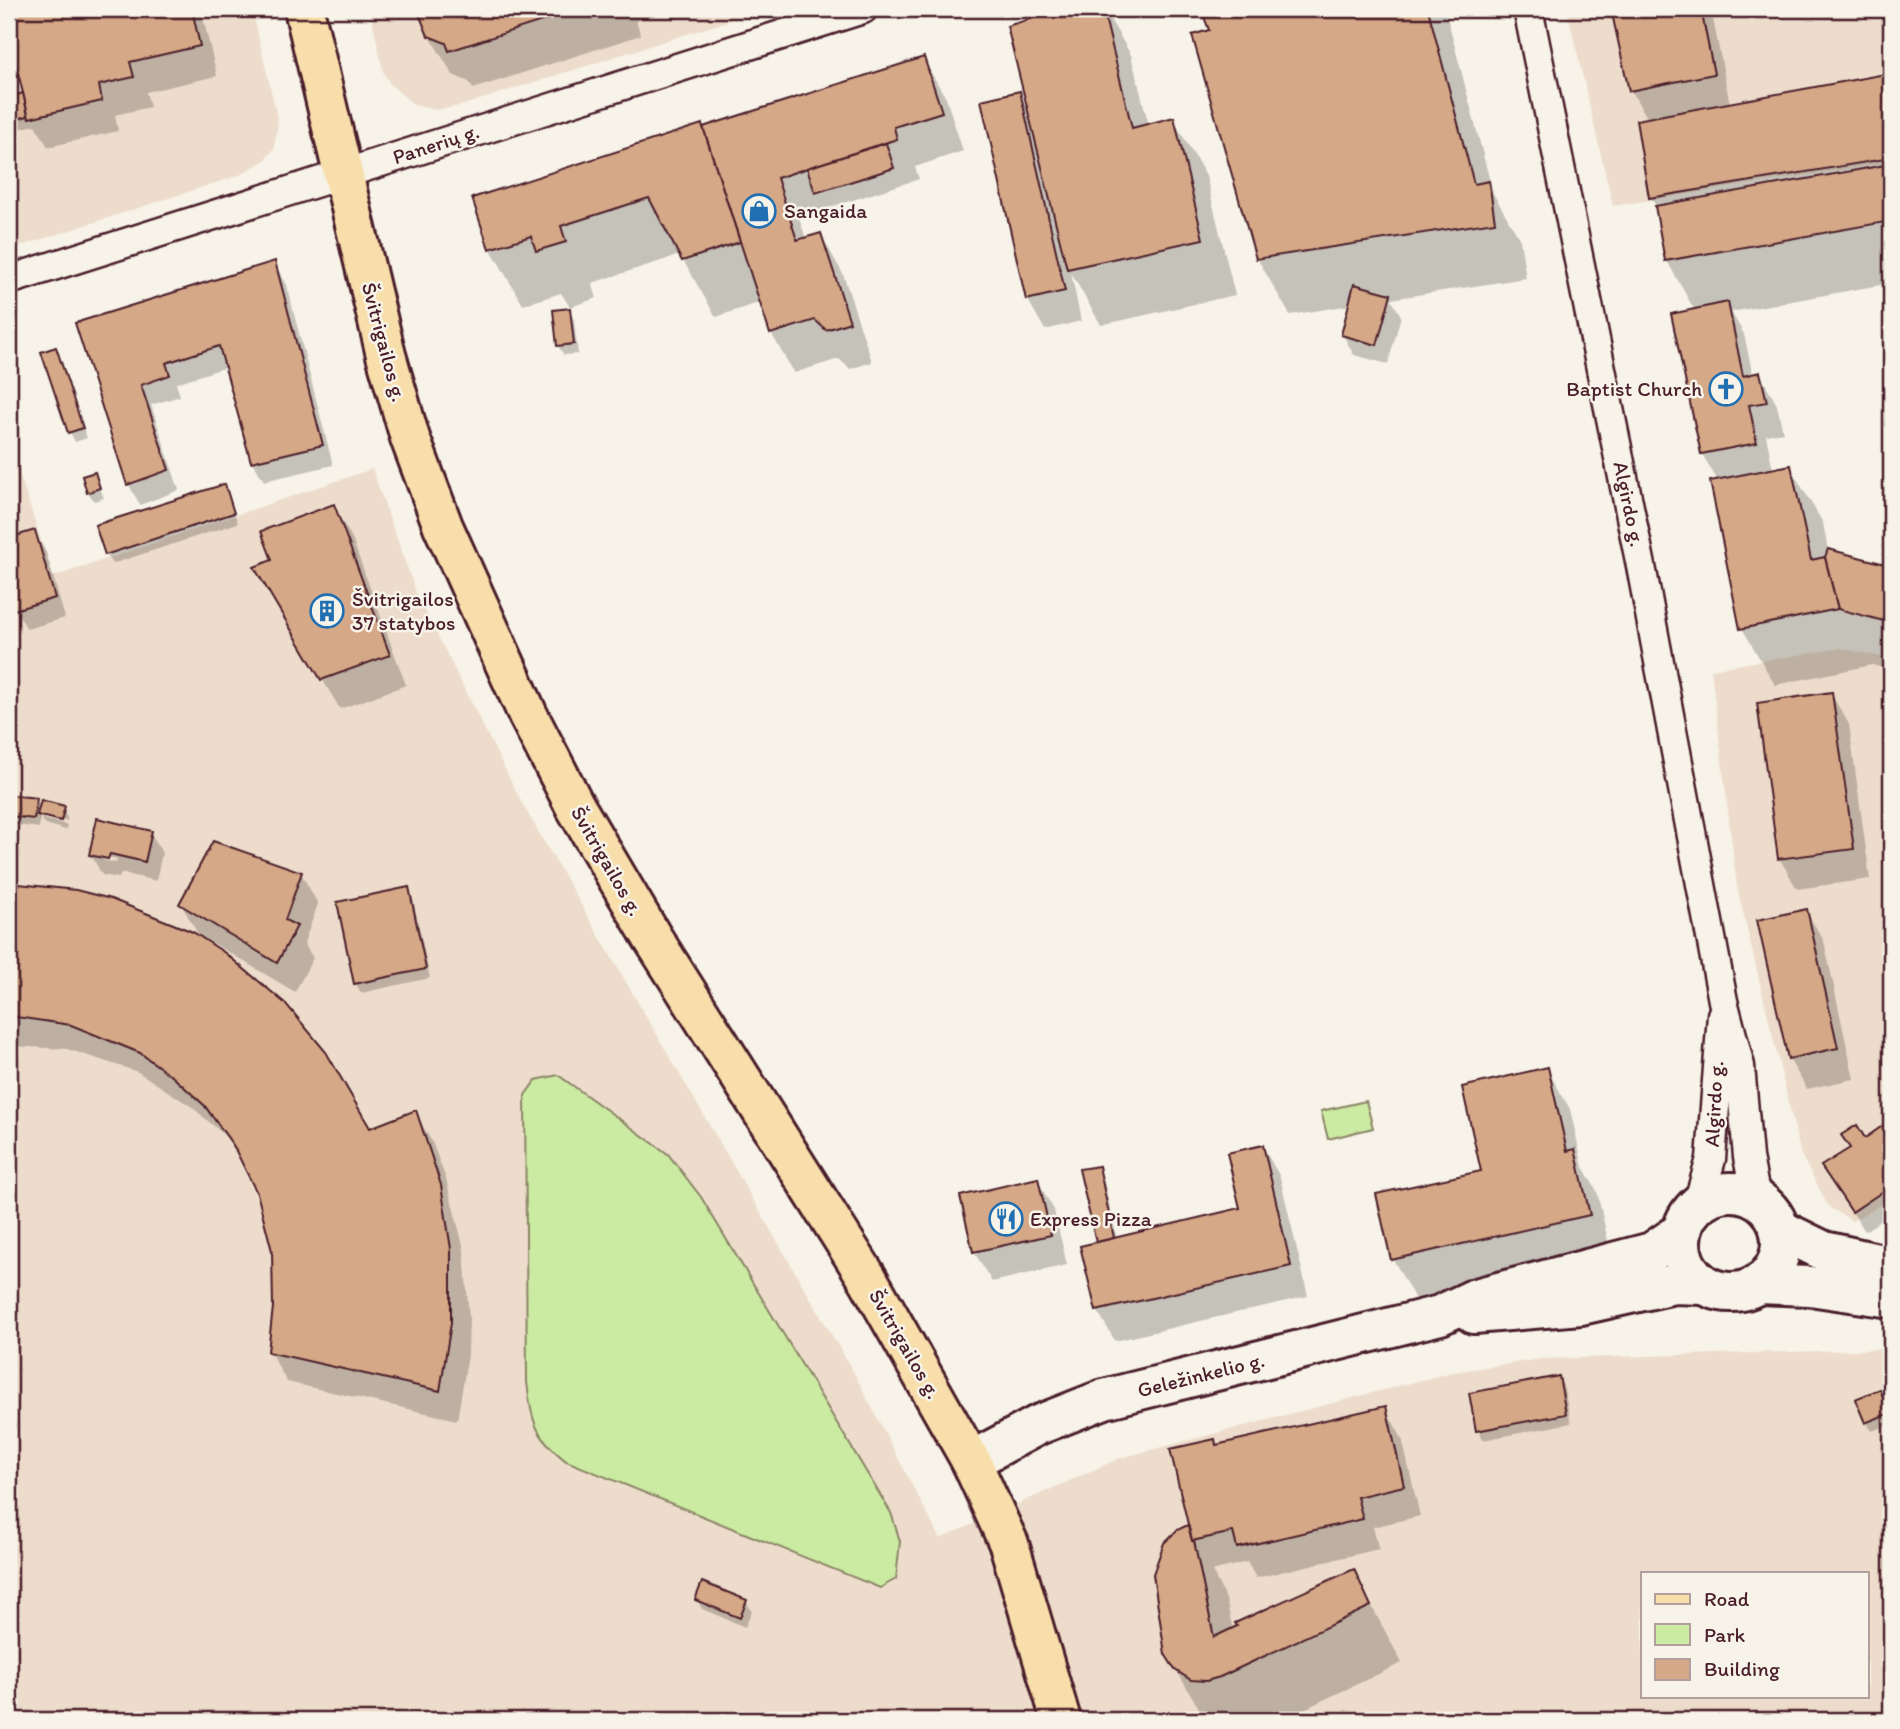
<svg xmlns="http://www.w3.org/2000/svg" width="1900" height="1729" viewBox="0 0 1900 1729" font-family="Itim,sans-serif">
	<rect width="100%" height="100%" fill="#f7f3e8"/>
	<filter id="ink" filterUnits="userSpaceOnUse"><feTurbulence type="fractalNoise" baseFrequency=".0143" numOctaves="2"/><feDisplacementMap in="SourceGraphic" scale="14" xChannelSelector="R" yChannelSelector="G"/><feConvolveMatrix kernelMatrix="1 2 1 2 8 2 1 2 1" color-interpolation-filters="sRGB"/></filter>
	<g filter="url(#ink)">
		<g fill="#eddccb" fill-rule="evenodd">
			<polygon points="9,9 252,9 278,121 274,149 265,160 240,175 9,250"/>
			<polygon points="370,9 766,9 460,106 436,110 414,105 390,84 383,71"/>
			<polygon points="1567,9 1891,9 1891,162 1613,206"/>
			<path d="M9,442L53,577L372,469L417,595L524,807L854,1373L940,1539L1120,1458L1453,1372L1541,1359L1891,1349V1720H9ZM1643,1573H1867V1696H1643Z"/>
			<polygon points="1841,648 1891,659 1891,1199 1852,1221 1829,1207 1801,1155 1737,887 1711,669"/>
		</g>
		<g fill="#cbeaa2" stroke="#8a8466" stroke-width="2">
			<path d="M558,1075L668,1154L701,1197L891,1513L900,1541L896,1579L880,1588L566,1461C534,1435 532,1422 527,1382L525,1095L536,1080Z"/>
			<polygon points="1366,1101 1373,1128 1328,1139 1321,1111"/>
		</g>
		<g fill="#0003" fill-rule="evenodd">
			<polygon points="9,9 201,9 217,76 146,92 150,107 115,115 118,131 48,147 35,125 10,131 9,129 9,99 22,95 27,101 19,67 9,69"/>
			<polygon points="419,9 674,9 636,21 641,35 473,89 469,82 453,75 424,27"/>
			<polygon points="682,9 714,9 687,17"/>
			<polygon points="1068,9 1104,9 1131,55 1149,126 1173,119 1206,176 1235,295 1101,325 1071,273 1081,321 1045,330 1028,300 983,101 1019,93 1028,110 1009,27"/>
			<polygon points="1203,9 1445,9 1493,193 1520,240 1526,278 1391,299 1401,316 1388,364 1354,355 1343,335 1351,305 1290,315 1257,258 1211,31"/>
			<polygon points="1615,9 1711,9 1730,104 1891,75 1891,283 1731,312 1744,334 1753,376 1760,374 1777,405 1783,432 1766,435 1773,470 1790,467 1823,523 1828,551 1886,566 1891,548 1891,670 1872,665 1775,685 1742,628 1718,481 1702,454 1695,311 1667,261 1657,208 1651,197 1648,119 1631,91"/>
			<polygon points="923,59 946,98 963,151 915,167 919,179 799,217 806,239 821,235 843,274 872,362 850,369 839,359 794,373 771,333 761,302 716,317 680,255 592,283 597,298 570,307 561,293 523,305 490,248 703,129"/>
			<polygon points="274,263 286,283 333,465 264,481 252,461 227,367 176,383 180,396 151,405 179,490 140,505 129,485 77,324"/>
			<polygon points="569,310 574,320 578,354 564,355 558,346"/>
			<polygon points="55,349 87,438 75,442 70,432"/>
			<polygon points="94,474 104,498 94,501 88,492"/>
			<polygon points="224,486 238,523 112,564 106,554"/>
			<polygon points="333,506 351,536 406,685 340,709 256,568 274,561"/>
			<polygon points="34,532 46,552 65,618 27,629 15,609 9,539"/>
			<polygon points="1831,694 1849,724 1870,879 1797,889 1780,859"/>
			<polygon points="9,796 36,800 41,809 63,808 68,821 44,815 44,819 67,825 66,830 45,824 40,817 39,828 9,824"/>
			<path d="M151,833L162,853L156,881L121,873L119,878L102,875L91,855ZM103,856L117,859L116,863L103,860Z"/>
			<polygon points="301,873 318,904 304,943 313,958 295,992 198,934 181,904"/>
			<polygon points="9,885 39,886 111,900 167,921 224,954 370,1131 415,1112 432,1142 446,1179 464,1249 469,1318 468,1355 457,1420 287,1382 270,1352 276,1279 268,1222 259,1193 245,1164 224,1135 192,1107 138,1072 67,1049 9,1046"/>
			<polygon points="408,889 413,899 430,978 361,993 356,984 339,904"/>
			<polygon points="1806,911 1824,941 1854,1079 1807,1089 1789,1059 1759,922"/>
			<polygon points="1547,1069 1570,1109 1583,1167 1597,1191 1611,1255 1415,1299 1393,1259 1483,1173"/>
			<polygon points="1891,1123 1891,1214 1865,1231 1835,1187 1865,1140"/>
			<polygon points="1263,1147 1280,1177 1308,1296 1115,1341 1097,1310 1098,1168 1103,1177 1117,1239 1242,1210"/>
			<polygon points="1037,1180 1054,1210 1067,1265 992,1282 974,1252 962,1197"/>
			<polygon points="1559,1378 1564,1388 1571,1423 1483,1440 1478,1430"/>
			<polygon points="1880,1391 1891,1424 1872,1431 1866,1422"/>
			<polygon points="1385,1408 1402,1438 1420,1516 1373,1527 1379,1549 1256,1578 1247,1562 1212,1571 1226,1599 1233,1630 1353,1571 1402,1663 1281,1720 1206,1720 1166,1653 1187,1528 1191,1534 1214,1441 1217,1446"/>
			<polygon points="697,1600 746,1601 752,1611 745,1627 702,1609"/>
		</g>
		<g fill="#d5a887" stroke="#4a1f2b" stroke-width="2">
			<polygon points="9,9 192,9 200,46 130,62 134,77 99,85 102,101 29,118 9,36"/>
			<polygon points="417,9 579,9 449,51 446,43 428,36"/>
			<polygon points="1062,9 1103,9 1132,128 1174,117 1203,239 1067,269 1007,26"/>
			<polygon points="1201,9 1428,9 1474,184 1489,181 1495,222 1256,259 1192,35 1209,30"/>
			<polygon points="1611,9 1701,9 1714,74 1629,91"/>
			<polygon points="924,57 942,112 894,127 897,139 777,178 797,240 821,233 850,322 826,330 815,320 770,334 703,127"/>
			<polygon points="1891,73 1891,158 1649,198 1636,120"/>
			<polygon points="1020,91 1065,291 1026,300 981,100"/>
			<polygon points="23,93 28,116 9,121 9,97"/>
			<polygon points="702,124 740,242 682,261 649,198 561,226 566,242 536,251 531,236 489,249 472,198"/>
			<polygon points="886,143 894,168 815,193 807,168"/>
			<polygon points="1891,164 1891,221 1665,261 1655,206"/>
			<polygon points="275,261 323,445 251,462 219,346 166,363 170,375 141,385 169,470 127,485 75,323"/>
			<polygon points="1354,284 1391,294 1377,345 1341,335"/>
			<polygon points="1728,302 1743,376 1760,372 1767,402 1749,405 1757,443 1701,454 1671,314"/>
			<polygon points="570,308 574,344 557,346 553,310"/>
			<polygon points="56,347 83,428 68,433 41,352"/>
			<polygon points="1791,465 1811,560 1825,557 1838,609 1740,629 1710,481"/>
			<polygon points="95,472 100,488 87,493 82,476"/>
			<polygon points="225,484 234,513 105,555 95,525"/>
			<polygon points="334,504 390,655 321,680 254,567 272,560 261,531"/>
			<polygon points="35,530 55,598 14,610 9,593 9,588 13,587 9,571 9,538"/>
			<polygon points="1891,541 1891,623 1838,609 1825,557 1828,549 1885,564"/>
			<polygon points="1832,692 1854,849 1778,859 1757,703"/>
			<polygon points="9,795 37,798 34,819 9,816"/>
			<polygon points="41,800 65,806 61,821 37,815"/>
			<polygon points="97,818 152,831 145,862 110,854 108,859 89,855"/>
			<polygon points="213,841 302,872 285,920 297,926 277,963 179,904"/>
			<polygon points="9,883 76,890 111,899 193,932 225,953 286,1004 326,1052 370,1128 416,1110 441,1185 451,1249 451,1323 440,1391 268,1352 273,1307 272,1251 257,1193 233,1145 204,1105 173,1077 140,1053 71,1025 9,1016"/>
			<polygon points="409,887 426,969 354,984 337,902"/>
			<polygon points="1807,909 1838,1048 1788,1059 1757,920"/>
			<polygon points="1548,1067 1567,1151 1575,1149 1590,1215 1391,1260 1376,1194 1481,1171 1462,1087"/>
			<polygon points="1891,1120 1891,1186 1852,1212 1821,1166 1850,1148 1841,1135 1857,1125 1865,1138"/>
			<polygon points="1263,1145 1291,1266 1096,1311 1080,1246 1240,1208 1227,1153"/>
			<polygon points="1099,1166 1114,1238 1096,1242 1079,1169"/>
			<polygon points="1038,1178 1051,1235 973,1252 960,1196"/>
			<polygon points="1559,1376 1566,1414 1476,1431 1469,1393"/>
			<polygon points="1880,1389 1890,1413 1865,1423 1855,1399"/>
			<polygon points="1386,1406 1404,1486 1357,1497 1363,1519 1237,1548 1233,1532 1192,1541 1170,1449 1215,1439 1216,1445"/>
			<polygon points="1188,1525 1192,1541 1194,1541 1214,1637 1237,1626 1235,1623 1354,1569 1371,1606 1220,1677 1206,1681 1191,1680 1175,1670 1165,1654 1153,1574 1164,1543 1177,1530"/>
			<polygon points="702,1582 747,1600 740,1618 695,1600"/>
		</g>
		<g fill="none" stroke-linecap="round" stroke-linejoin="round">
			<defs>
				<g id="minor">
					<polyline points="1528,9 1641,566 1723,1001 1740,1066 1748,1157 1756,1199"/>
					<polyline points="9,280 863,9"/>
					<polyline points="1698,1204 1711,1159 1722,1015"/>
				</g>
				<g id="secondary">
					<circle cx="1731" cy="1242" r="50"/>
					<polyline points="1779,1229 1824,1251 1891,1266"/>
					<polyline points="1759,1284 1810,1286 1891,1298"/>
					<polyline points="1474,1314 1581,1305 1674,1284 1703,1285"/>
					<polyline points="971,1461 1038,1425 1104,1399 1440,1315 1476,1298 1652,1252 1681,1232"/>
				</g>
				<polyline id="primary" points="304,9 386,355 410,438 443,526 528,715 575,806 652,937 868,1279 971,1461 1009,1544 1061,1720"/>
			</defs>
			<use href="#minor" stroke="#4a1f2b" stroke-width="33"/>
			<use href="#secondary" stroke="#4a1f2b" stroke-width="44"/>
			<use href="#primary" stroke="#4a1f2b" stroke-width="44"/>
			<use href="#minor" stroke="#f7f3e8" stroke-width="28"/>
			<use href="#secondary" stroke="#f7f3e8" stroke-width="38"/>
			<use href="#primary" stroke="#f8deab" stroke-width="38"/>
		</g>
	</g>
	<defs>
		<symbol id="shop-ring" viewBox="-11 -11 22 22"><circle r="9.5" fill="#f7f3e8" stroke="#1f6fb2" stroke-width="1.5"/><path d="M-5-2.5h2.3a2.7 3.5 0 0 1 5.4 0H5L5.5 6h-11ZM-1.5-2.5h3a1.5 2.3 0 0 0-3 0Z" fill="#1f6fb2"/></symbol>
		<symbol id="church-ring" viewBox="-11 -11 22 22"><circle r="9.5" fill="#f7f3e8" stroke="#1f6fb2" stroke-width="1.5"/><path d="M-1.2-6h2.4v3.5h3.3v2.4h-3.3V6h-2.4V-.1h-3.3v-2.4h3.3Z" fill="#1f6fb2"/></symbol>
		<symbol id="building-ring" viewBox="-11 -11 22 22"><circle r="9.5" fill="#f7f3e8" stroke="#1f6fb2" stroke-width="1.5"/><path d="M-4-6H4V6H1V3H-1V6H-4ZM-2.5-4.3h1.7v1.8h-1.7ZM.8-4.3h1.7v1.8H.8ZM-2.5-1h1.7V.8h-1.7ZM.8-1h1.7V.8H.8Z" fill="#1f6fb2"/></symbol>
		<symbol id="restaurant-ring" viewBox="-11 -11 22 22"><circle r="9.5" fill="#f7f3e8" stroke="#1f6fb2" stroke-width="1.5"/><path d="M-5-6h1v4h1v-4h1v4h1v-4h1v5L-1.5 .5V6h-2V.5L-5-1ZM5-6V6H3V1.5H1.5Q1.5-4 5-6Z" fill="#1f6fb2"/></symbol>
	</defs>
	<g fill-rule="evenodd">
		<use href="#shop-ring" x="740" y="192" width="38" height="38"/>
		<use href="#church-ring" x="1707" y="370" width="38" height="38"/>
		<use href="#building-ring" x="308" y="592" width="38" height="38"/>
		<use href="#restaurant-ring" x="987" y="1200" width="38" height="38"/>
	</g>
	<g text-anchor="middle" stroke-width="5" stroke-linejoin="round" paint-order="stroke">
		<g font-size="21" fill="#4a1f2b" stroke="#f7f3e8">
			<text transform="translate(436 144) rotate(-18)" y="7">Panerių g.</text>
			<text transform="translate(384 342) rotate(75)" y="7">Švitrigailos g.</text>
			<text transform="translate(1629 504) rotate(78)" y="7">Algirdo g.</text>
			<text transform="translate(607 861) rotate(60)" y="7">Švitrigailos g.</text>
			<text transform="translate(1714 1104) rotate(-87)" y="7">Algirdo g.</text>
			<text transform="translate(905 1344) rotate(60)" y="7">Švitrigailos g.</text>
			<text transform="translate(1201 1375) rotate(-14)" y="7">Geležinkelio g.</text>
		</g>
		<g font-size="21" fill="#4a1f2b" stroke="#f7f3e8" text-anchor="start">
			<text x="784" y="218">Sangaida</text>
			<text x="1702" y="396" text-anchor="end">Baptist Church</text>
			<text x="352" y="606">Švitrigailos<tspan x="352" dy="24">37 statybos</tspan></text>
			<text x="1030" y="1226">Express Pizza</text>
		</g>
	</g>
	<rect width="1900" height="1729" fill="none" stroke="#f7f3e8" stroke-width="35"/>
	<rect x="18" y="18" width="1865" height="1694" fill="none" stroke="#4a1f2b" stroke-width="2.5" filter="url(#ink)"/>
	<rect x="1641" y="1572" width="228" height="126" fill="#f7f3e8" stroke="#b29e9c" stroke-width="2"/>
	<rect x="1655" y="1594" width="35" height="10" fill="#f8deab" stroke="#b29e9c" stroke-width="2"/>
	<text x="1704" y="1606" font-size="21" fill="#4a1f2b">Road</text>
	<rect x="1655" y="1624" width="35" height="21" fill="#cbeaa2" stroke="#b29e9c" stroke-width="2"/>
	<text x="1704" y="1642" font-size="21" fill="#4a1f2b">Park</text>
	<rect x="1655" y="1659" width="35" height="21" fill="#d5a887" stroke="#b29e9c" stroke-width="2"/>
	<text x="1704" y="1676" font-size="21" fill="#4a1f2b">Building</text>
</svg>
